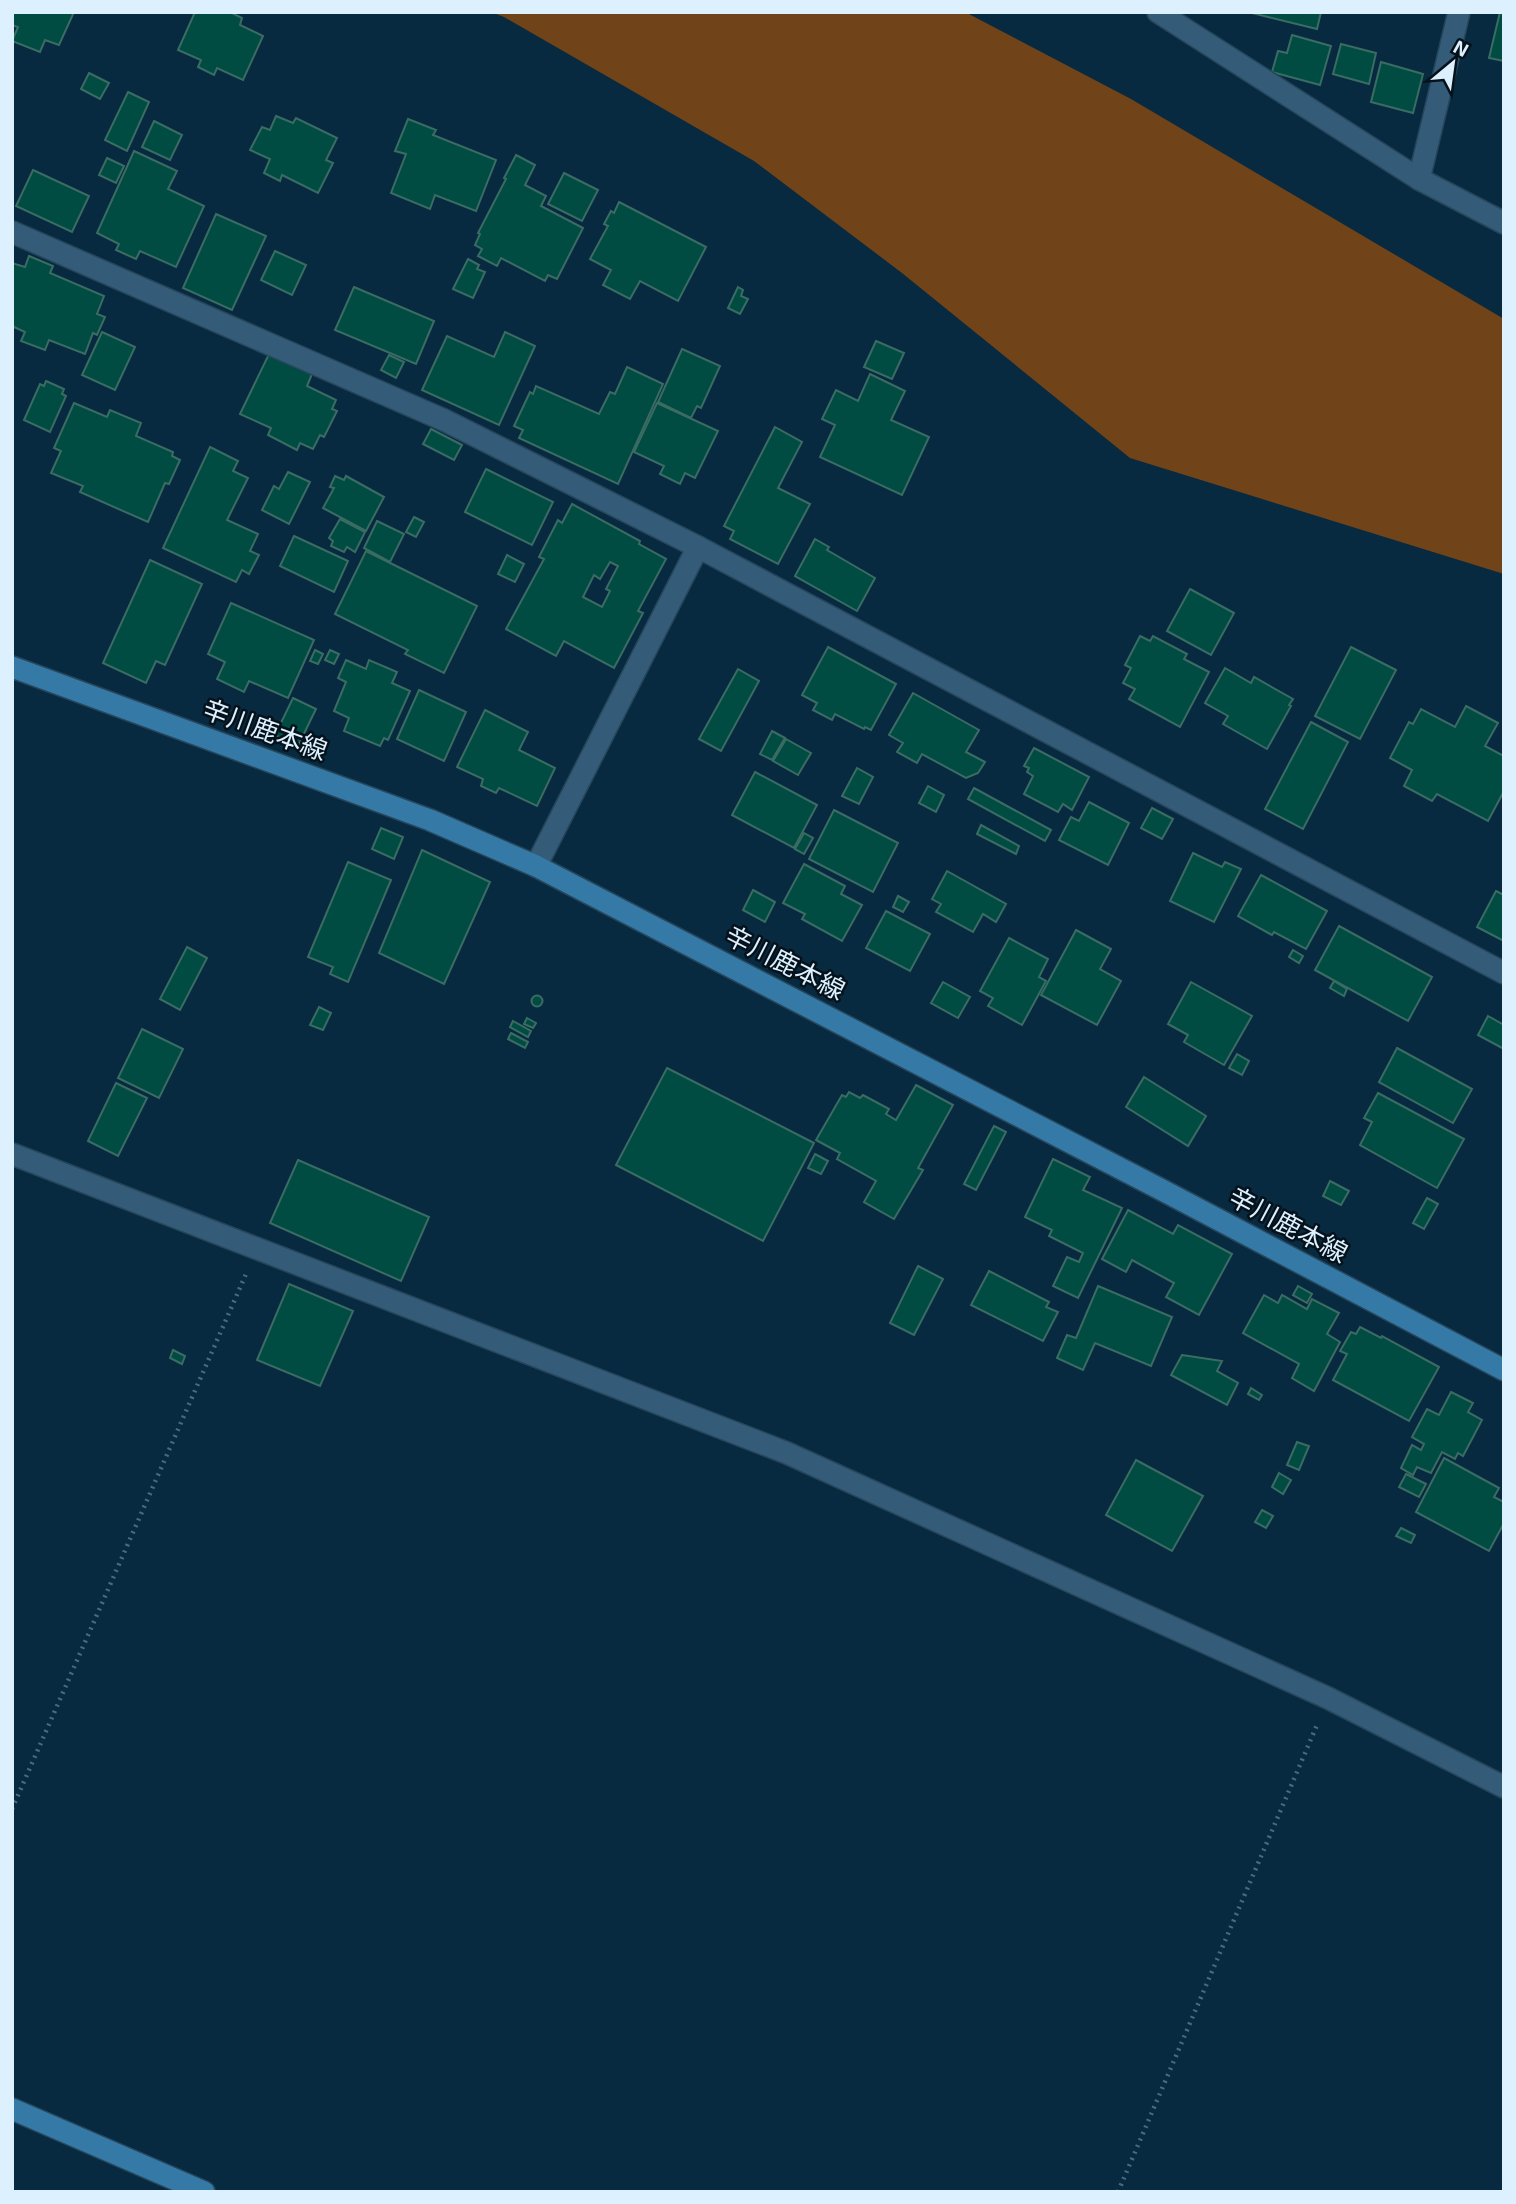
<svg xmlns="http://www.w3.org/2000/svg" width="1516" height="2204" viewBox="0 0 1516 2204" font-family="'Exo 2','Noto Sans JP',sans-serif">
	<rect width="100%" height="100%" fill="#082a40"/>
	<polygon fill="#714318" points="491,12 965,12 1131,99 1504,319 1504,574 1130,458 902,273 754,161 504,17"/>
	<g fill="#004b42" stroke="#3b6c63" stroke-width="2" fill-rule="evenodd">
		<polygon points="12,12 74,12 59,45 45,40 40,52 12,41 18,27 12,25"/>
		<polygon points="195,12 230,12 242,18 240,25 263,36 243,80 217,68 214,75 198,67 201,60 178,50"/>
		<polygon points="1248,12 1321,12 1317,29"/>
		<polygon points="1500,12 1504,12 1504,61 1489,58"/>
		<polygon points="1292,35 1331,46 1320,85 1272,72 1278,51 1287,53"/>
		<polygon points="1341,44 1376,53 1369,84 1333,74"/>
		<polygon points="1381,62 1423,74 1413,113 1371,102"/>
		<polygon points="89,73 109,83 100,99 81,89"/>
		<polygon points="128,92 149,102 127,151 105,140"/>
		<polygon points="276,116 293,123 296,118 337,138 326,160 333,163 318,193 282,175 280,181 264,173 270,159 250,150 262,127 270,130"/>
		<polygon points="408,119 436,130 433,135 496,160 476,211 435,195 430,209 391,193 406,154 395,151"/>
		<polygon points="154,121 182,135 170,160 142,147"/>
		<polygon points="134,151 177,171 168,189 204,206 176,267 140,251 136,259 116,250 119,244 97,233"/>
		<polygon points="516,155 535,165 525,185 546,196 541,206 583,228 557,279 548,275 545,281 501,258 497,266 478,256 482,249 475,245 480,234 478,233 506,179 504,178"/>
		<polygon points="107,158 124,166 116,183 99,175"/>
		<polygon points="33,170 89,196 72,232 16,206"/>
		<polygon points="564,173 598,190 582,221 548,204"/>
		<polygon points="619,202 706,247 678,301 640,281 630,299 603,285 611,270 590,259 608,226 604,224 611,211 614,213"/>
		<polygon points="216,214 266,236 232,310 183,288"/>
		<polygon points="275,251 306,265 292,295 261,280"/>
		<polygon points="29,256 53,266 50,273 104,296 97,314 105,317 97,335 93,333 85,354 49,340 45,350 21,341 25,332 12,326 12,263 25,267"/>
		<polygon points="468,259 479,265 477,269 485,272 473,298 453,289"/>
		<polygon points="354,287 434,321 416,364 335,330"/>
		<polygon points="738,287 743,290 741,296 748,299 740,314 728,308"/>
		<polygon points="102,332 135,347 115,390 82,375"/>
		<polygon points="505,332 535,346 499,425 422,390 447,336 494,357"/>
		<polygon points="876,341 904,353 892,379 864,367"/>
		<polygon points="682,349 720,366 701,408 697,406 691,418 658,402"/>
		<polygon points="269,354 312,374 307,386 336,400 332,409 337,411 324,437 320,435 313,449 300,443 297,450 268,435 271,428 240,414"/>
		<polygon points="389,355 404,362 396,378 381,370"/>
		<polygon points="627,367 663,384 618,484 519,438 523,430 514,426 530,392 533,394 536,386 599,414 610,392 615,394"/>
		<polygon points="870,374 905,391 891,420 929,437 902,495 820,457 835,425 822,419 836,390 858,401"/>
		<polygon points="46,381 64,389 62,394 66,396 50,432 24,420 40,384 44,386"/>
		<polygon points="74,403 107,417 110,410 141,423 136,436 173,452 172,456 180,460 169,484 165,483 148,522 80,492 83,486 51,473 61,451 54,448"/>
		<polygon points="657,403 718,431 695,478 685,473 680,484 660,474 664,466 634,452"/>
		<polygon points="775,427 802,442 778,488 810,504 778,564 730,539 734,531 724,526"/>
		<polygon points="431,429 462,445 454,460 423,444"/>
		<polygon points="210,447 238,461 233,471 248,478 227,520 258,534 250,551 259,555 249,574 242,570 236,582 163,548"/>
		<polygon points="486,469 553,502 532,545 465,512"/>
		<polygon points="288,472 310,482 289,524 262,510 274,486 279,489"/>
		<polygon points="335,476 344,480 346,476 384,497 366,531 323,508 334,488 330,487"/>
		<path d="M572,504L640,541L639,544L666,559L638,611L643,613L614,668L564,641L556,656L506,629L544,559L539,557L558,520L562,523ZM610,562L618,566L606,589L610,591L602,607L583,597L594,575L600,579Z"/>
		<polygon points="414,517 424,522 416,537 406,532"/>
		<polygon points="340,519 365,532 355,552 347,547 344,552 331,546 333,541 329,538"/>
		<polygon points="377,521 404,534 390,562 364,548"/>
		<polygon points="294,536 348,561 334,592 280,566"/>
		<polygon points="815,539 829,547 827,550 875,578 857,611 795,576"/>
		<polygon points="366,551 477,606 444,673 405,654 408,650 335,614"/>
		<polygon points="507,555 524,564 515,582 498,574"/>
		<polygon points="150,560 202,584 165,665 156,661 146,683 103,663"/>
		<polygon points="1190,589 1234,613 1211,655 1167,631"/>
		<polygon points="231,603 314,640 288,698 249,681 244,692 217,679 225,662 208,654"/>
		<polygon points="1140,636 1150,641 1153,636 1187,654 1184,659 1209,672 1180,727 1129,699 1135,689 1123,683 1131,668 1125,665"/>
		<polygon points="828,647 896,684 871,730 865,727 864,729 835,714 832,720 813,710 817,703 802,695"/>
		<polygon points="1351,647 1396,670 1360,739 1315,716"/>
		<polygon points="315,650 323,654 318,664 310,661"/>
		<polygon points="330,650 339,654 334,664 325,660"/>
		<polygon points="346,660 366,669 369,660 397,672 392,683 410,691 388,740 384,738 380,746 344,731 349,718 334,711 346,682 338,678"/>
		<polygon points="1225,668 1251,683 1254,677 1293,699 1289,705 1291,706 1267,749 1223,724 1228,716 1205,703"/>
		<polygon points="738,669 759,681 721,751 699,739"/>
		<polygon points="419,690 466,712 444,761 397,739"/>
		<polygon points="913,693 979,730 966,752 985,762 978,773 966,778 922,754 917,763 897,752 903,743 889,735"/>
		<polygon points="293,698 316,709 298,746 275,735"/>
		<polygon points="1466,706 1498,723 1485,746 1504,756 1504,791 1488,821 1437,794 1432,801 1404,786 1412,770 1390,758 1409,722 1413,724 1421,709 1455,727"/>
		<polygon points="485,710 528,732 519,750 555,768 537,806 499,788 496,793 481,786 483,779 457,767"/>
		<polygon points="1311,722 1348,742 1303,829 1265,809"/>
		<polygon points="772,731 785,738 772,760 760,754"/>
		<polygon points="786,739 811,753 798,775 773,761"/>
		<polygon points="1034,748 1089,777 1072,810 1063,804 1058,812 1024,794 1033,776 1027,772 1029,768 1024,766"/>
		<polygon points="857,768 873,777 859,804 842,796"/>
		<polygon points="755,772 817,805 794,848 732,815"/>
		<polygon points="928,786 944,795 936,812 919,803"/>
		<polygon points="974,788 1051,830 1045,841 968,799"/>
		<polygon points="1089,802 1129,823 1108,865 1059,840 1071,817 1079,821"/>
		<polygon points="1152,808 1173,819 1162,839 1141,828"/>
		<polygon points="834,810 898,843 873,892 809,859"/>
		<polygon points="981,825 1019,846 1016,854 977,834"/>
		<polygon points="381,828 403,837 394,859 372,849"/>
		<polygon points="804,833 813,838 804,854 795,849"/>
		<polygon points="422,850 490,882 444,984 379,953"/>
		<polygon points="1193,853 1222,867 1225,862 1241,869 1214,922 1170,901"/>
		<polygon points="348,862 391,880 348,982 330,974 333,967 308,957"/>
		<polygon points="804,864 845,886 841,894 862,905 842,941 802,919 805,914 783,903"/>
		<polygon points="947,871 1006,904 996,922 983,914 973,932 936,912 941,904 932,899"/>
		<polygon points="1261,875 1327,911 1306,949 1274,932 1272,935 1238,916"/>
		<polygon points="753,890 775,902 765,922 743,910"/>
		<polygon points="1496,891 1504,895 1504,941 1477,927"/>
		<polygon points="898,896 909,902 903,912 893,907"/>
		<polygon points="886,911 930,934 910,971 866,948"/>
		<polygon points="1339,926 1432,977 1408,1021 1315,970"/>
		<polygon points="1076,930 1111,949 1100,969 1121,981 1097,1025 1041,995"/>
		<polygon points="1009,938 1048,959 1039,977 1046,981 1022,1025 988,1006 993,998 980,991"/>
		<polygon points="187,947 207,958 180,1010 160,999"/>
		<polygon points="1293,950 1303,956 1299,963 1289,957"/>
		<polygon points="1334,981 1347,989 1344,996 1330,988"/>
		<polygon points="943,982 970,997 958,1018 931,1003"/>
		<polygon points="1191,982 1252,1016 1224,1065 1184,1042 1188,1035 1168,1024"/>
		<circle cx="537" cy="1001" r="5.5"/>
		<polygon points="319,1007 331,1013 323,1030 310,1025"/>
		<polygon points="1488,1016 1504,1025 1504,1049 1478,1035"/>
		<polygon points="527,1018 536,1023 533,1028 524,1024"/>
		<polygon points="513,1021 531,1031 528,1037 510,1027"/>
		<polygon points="142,1029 183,1049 159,1098 118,1078"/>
		<polygon points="511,1033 528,1042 525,1048 508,1039"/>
		<polygon points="1397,1048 1472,1089 1453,1123 1379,1082"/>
		<polygon points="1237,1054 1249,1061 1242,1075 1229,1068"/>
		<polygon points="667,1068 814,1143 763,1241 616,1165"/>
		<polygon points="1144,1077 1206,1116 1188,1146 1126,1107"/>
		<polygon points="116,1083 147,1098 118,1156 88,1141"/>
		<polygon points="916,1085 953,1105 918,1168 923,1170 894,1219 864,1202 876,1181 837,1159 840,1153 816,1140 842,1095 846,1097 849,1092 860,1098 863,1095 889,1109 886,1114 896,1120"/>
		<polygon points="1378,1093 1464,1139 1437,1188 1360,1145 1372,1122 1364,1118"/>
		<polygon points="994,1126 1006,1132 976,1190 964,1184"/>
		<polygon points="815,1154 828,1161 821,1174 808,1168"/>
		<polygon points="1053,1159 1090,1177 1083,1190 1122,1208 1078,1298 1053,1286 1067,1257 1079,1262 1083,1253 1049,1236 1052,1230 1025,1217"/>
		<polygon points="298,1160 429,1217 401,1281 270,1223"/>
		<polygon points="1330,1181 1349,1191 1341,1205 1323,1196"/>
		<polygon points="1427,1198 1438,1204 1424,1229 1413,1223"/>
		<polygon points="1128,1210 1173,1234 1178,1225 1232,1254 1199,1315 1166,1297 1174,1283 1132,1260 1126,1272 1102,1259"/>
		<polygon points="918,1266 943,1279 914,1335 890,1323"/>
		<polygon points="989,1271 1049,1302 1046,1307 1058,1312 1043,1341 971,1305"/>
		<polygon points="289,1284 353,1311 320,1386 257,1360"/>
		<polygon points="1098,1286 1172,1317 1151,1366 1095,1343 1083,1370 1057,1358 1067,1335 1076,1338"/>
		<polygon points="1298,1286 1312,1294 1307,1303 1293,1295"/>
		<polygon points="1264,1295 1278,1303 1282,1295 1307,1309 1312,1299 1339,1313 1327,1334 1340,1342 1314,1391 1292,1378 1299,1364 1243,1333"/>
		<polygon points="1360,1327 1381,1338 1382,1336 1439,1367 1409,1421 1333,1380 1347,1354 1340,1351 1351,1332 1356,1334"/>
		<polygon points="173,1350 185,1356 182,1364 170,1358"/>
		<polygon points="1182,1355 1222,1361 1217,1371 1238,1383 1227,1405 1171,1375"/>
		<polygon points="1251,1388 1262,1395 1259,1400 1248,1394"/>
		<polygon points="1451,1392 1473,1403 1468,1412 1482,1420 1463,1456 1458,1453 1455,1459 1442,1452 1431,1473 1417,1467 1413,1475 1401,1468 1412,1445 1421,1450 1424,1444 1412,1437 1427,1409 1439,1415"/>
		<polygon points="1297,1442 1309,1446 1299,1470 1287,1465"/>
		<polygon points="1444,1458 1499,1488 1494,1497 1504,1502 1504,1523 1489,1551 1416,1512"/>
		<polygon points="1136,1460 1203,1496 1172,1551 1106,1515"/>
		<polygon points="1279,1473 1291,1480 1283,1494 1272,1487"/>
		<polygon points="1406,1474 1426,1484 1419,1497 1399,1487"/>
		<polygon points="1262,1510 1273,1516 1266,1528 1255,1522"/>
		<polygon points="1401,1528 1415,1535 1411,1543 1396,1536"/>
	</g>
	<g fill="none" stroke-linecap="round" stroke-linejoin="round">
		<defs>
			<g id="street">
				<polyline points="1158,12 1419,179 1504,223"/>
				<polyline points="1419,179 1459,12"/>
				<polyline points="12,232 444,420 698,547 1504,973"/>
				<polyline points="536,866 698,547"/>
				<polyline points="12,1154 787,1453 1328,1698 1504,1787"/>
			</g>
			<g id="secondary">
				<polyline points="12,667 430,820 536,866 1164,1191 1504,1370"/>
				<polyline points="12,2109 204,2192"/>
			</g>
		</defs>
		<use href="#street" stroke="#26465b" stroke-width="24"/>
		<use href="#secondary" stroke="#26465b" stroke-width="24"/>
		<g stroke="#4d6a7d" stroke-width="4.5" stroke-dasharray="2 5" stroke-linecap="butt">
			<polyline points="12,1809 246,1274"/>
			<polyline points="1118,2192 1317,1725"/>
		</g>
		<use href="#street" stroke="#345c79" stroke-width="21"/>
		<use href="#secondary" stroke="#3579a6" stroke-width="21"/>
	</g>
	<g text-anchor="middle" stroke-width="5" stroke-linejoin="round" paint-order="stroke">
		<g font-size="26" fill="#ddf0fe" stroke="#05121b">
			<text transform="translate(265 730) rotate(20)" y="9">辛川鹿本線</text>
			<text transform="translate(785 963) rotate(27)" y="9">辛川鹿本線</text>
			<text transform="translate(1288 1225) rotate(28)" y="9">辛川鹿本線</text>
		</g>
	</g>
	<rect width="1516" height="2204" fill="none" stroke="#ddf0fe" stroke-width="28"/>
	<g transform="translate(1453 63) rotate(29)" stroke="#05121b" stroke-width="5" paint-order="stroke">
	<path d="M0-5L12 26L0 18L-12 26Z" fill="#ddf0fe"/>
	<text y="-10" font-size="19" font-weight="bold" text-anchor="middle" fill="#ddf0fe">N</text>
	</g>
</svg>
